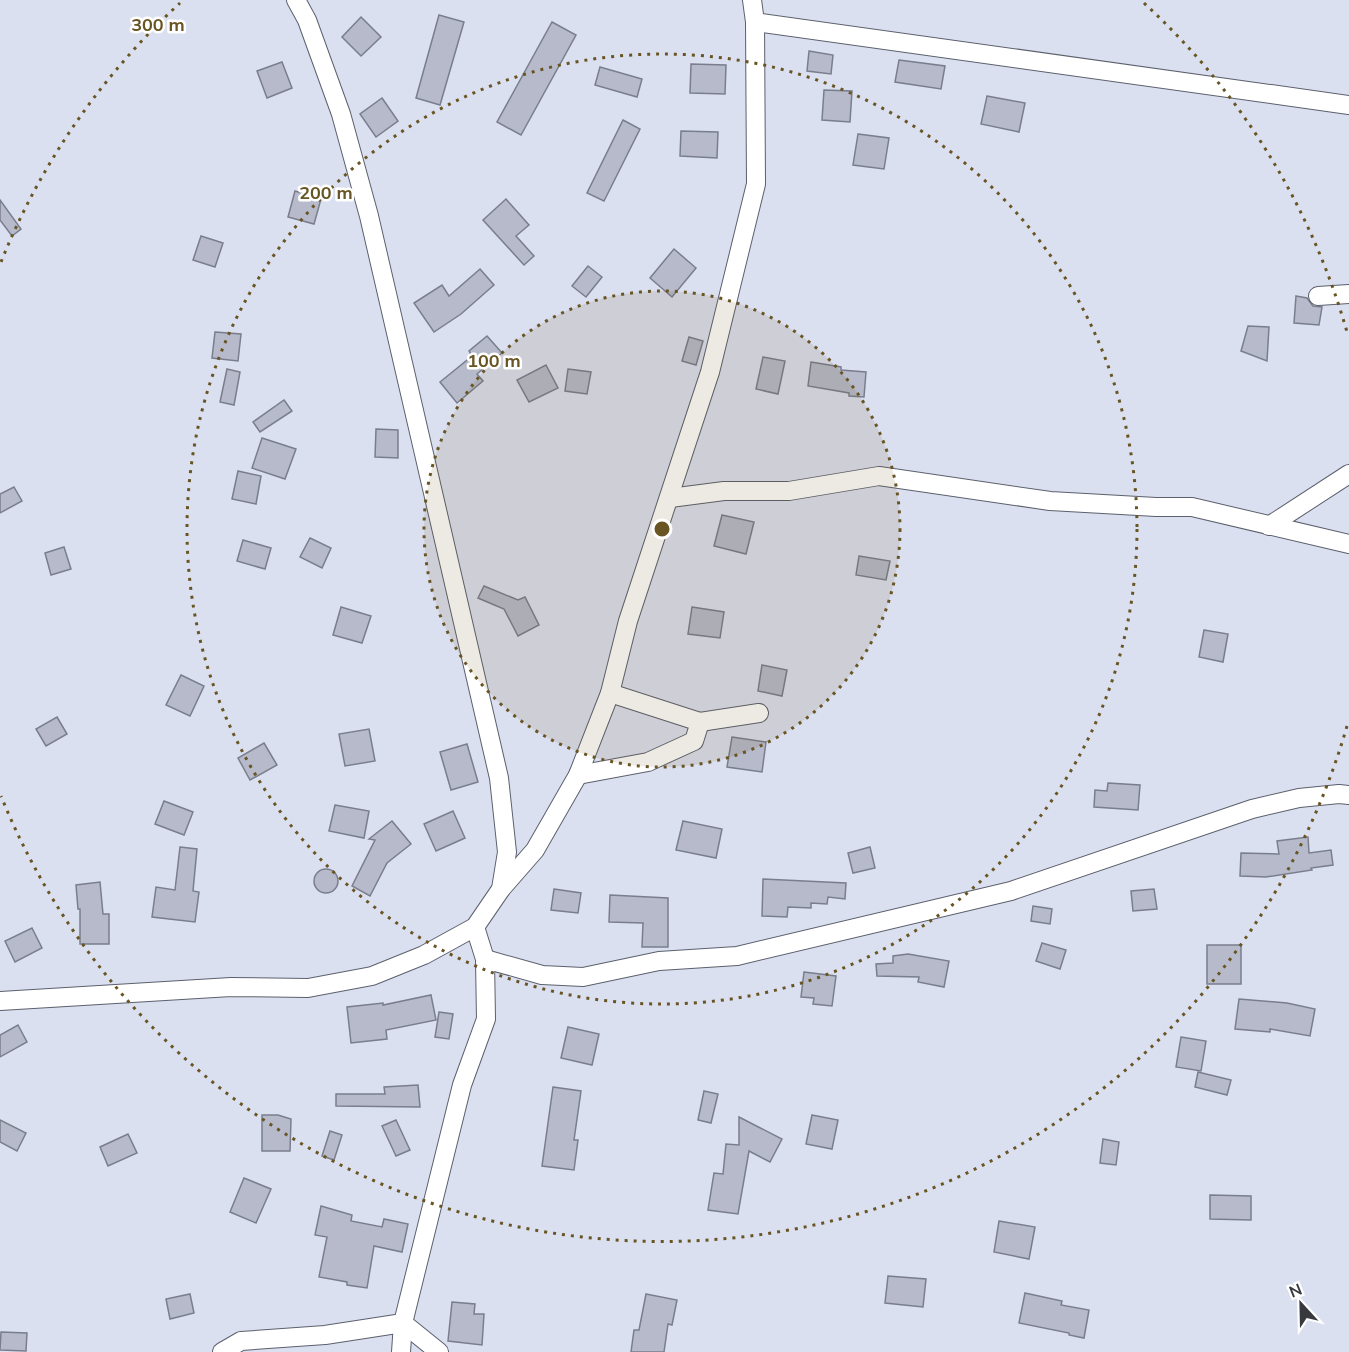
<svg xmlns="http://www.w3.org/2000/svg" width="1349" height="1352" viewBox="0 0 1349 1352" font-family="Mulish,sans-serif">
	<rect width="100%" height="100%" fill="#dbe0f0"/>
	<g fill="#b6baca" stroke="#7a7e8c" stroke-width="1.5">
		<polygon points="439,15 464,22 440,105 416,98"/>
		<polygon points="361,17 381,37 361,56 342,37"/>
		<polygon points="552,22 576,35 521,135 497,122"/>
		<polygon points="809,51 833,55 831,74 807,71"/>
		<polygon points="899,60 945,66 941,89 895,82"/>
		<polygon points="282,62 292,88 267,98 257,71"/>
		<polygon points="691,64 726,65 725,94 690,93"/>
		<polygon points="600,67 642,79 637,97 595,85"/>
		<polygon points="824,90 852,91 850,122 822,120"/>
		<polygon points="987,96 1025,103 1019,132 981,124"/>
		<polygon points="382,98 398,121 376,137 360,114"/>
		<polygon points="623,120 640,129 604,201 587,193"/>
		<polygon points="681,131 718,132 717,158 680,156"/>
		<polygon points="858,134 889,138 884,169 853,165"/>
		<polygon points="295,191 321,199 314,224 288,217"/>
		<polygon points="506,199 529,225 516,236 534,256 524,265 483,220"/>
		<polygon points="0,200 21,229 12,236 0,220"/>
		<polygon points="201,236 223,243 215,267 193,260"/>
		<polygon points="674,249 696,268 672,297 650,278"/>
		<polygon points="588,266 602,277 586,297 572,286"/>
		<polygon points="480,269 494,285 461,314 434,332 414,303 442,285 449,296"/>
		<polygon points="1296,296 1307,298 1313,306 1322,307 1319,325 1294,323"/>
		<polygon points="1248,326 1269,327 1267,361 1241,351"/>
		<polygon points="215,332 241,334 238,361 212,358"/>
		<polygon points="487,336 502,353 477,374 483,381 457,403 440,382 472,356 469,351"/>
		<polygon points="689,337 703,341 696,365 682,361"/>
		<polygon points="763,357 785,361 778,394 756,389"/>
		<polygon points="811,362 841,367 841,370 866,372 864,397 849,396 849,393 808,386"/>
		<polygon points="546,365 558,388 529,402 517,380"/>
		<polygon points="227,369 240,372 234,405 220,402"/>
		<polygon points="568,369 591,372 587,394 565,391"/>
		<polygon points="284,400 292,411 260,432 253,422"/>
		<polygon points="376,429 398,430 398,458 375,457"/>
		<polygon points="262,438 296,449 285,479 252,468"/>
		<polygon points="238,471 261,476 256,504 232,499"/>
		<polygon points="14,487 22,501 0,513 0,494"/>
		<polygon points="722,515 754,522 746,554 714,546"/>
		<polygon points="310,538 331,548 322,568 300,557"/>
		<polygon points="243,540 271,548 265,569 237,561"/>
		<polygon points="64,547 71,569 51,575 45,553"/>
		<polygon points="859,556 890,561 886,580 856,575"/>
		<polygon points="484,586 518,600 525,597 539,625 518,636 504,609 478,598"/>
		<polygon points="341,607 371,616 362,643 333,635"/>
		<polygon points="692,607 724,612 720,638 688,634"/>
		<polygon points="1204,630 1228,634 1223,662 1199,657"/>
		<polygon points="762,665 787,670 782,696 758,691"/>
		<polygon points="181,675 204,686 190,716 166,705"/>
		<polygon points="57,717 67,734 46,746 36,729"/>
		<polygon points="369,729 375,761 345,766 339,734"/>
		<polygon points="732,737 766,742 762,772 727,767"/>
		<polygon points="264,743 277,765 250,780 238,758"/>
		<polygon points="467,744 478,782 451,790 440,752"/>
		<polygon points="1108,783 1140,785 1138,810 1094,807 1095,790 1107,791"/>
		<polygon points="164,801 193,812 184,835 155,824"/>
		<polygon points="335,805 369,811 364,838 329,831"/>
		<polygon points="453,811 465,838 436,851 424,824"/>
		<polygon points="392,821 411,844 387,863 370,896 352,886 375,840 369,839"/>
		<polygon points="683,821 722,829 716,858 676,850"/>
		<polygon points="1308,837 1309,853 1331,850 1333,865 1311,868 1312,870 1266,877 1240,876 1241,853 1279,854 1277,841"/>
		<polygon points="180,847 197,849 193,891 199,892 195,922 152,917 156,887 175,890"/>
		<polygon points="870,847 875,868 853,873 848,853"/>
		<circle cx="326" cy="881" r="12"/>
		<polygon points="763,879 846,883 845,899 828,897 827,904 811,903 811,908 788,907 787,917 762,916"/>
		<polygon points="100,882 103,914 109,914 109,944 80,944 80,909 78,909 76,885"/>
		<polygon points="554,889 581,893 578,913 551,910"/>
		<polygon points="1154,889 1157,909 1133,911 1131,891"/>
		<polygon points="610,895 668,898 668,947 642,947 643,923 609,922"/>
		<polygon points="1033,906 1052,909 1050,924 1031,921"/>
		<polygon points="32,928 42,948 15,962 5,941"/>
		<polygon points="1042,943 1066,950 1060,969 1036,961"/>
		<rect x="1207" y="945" width="34" height="39"/>
		<polygon points="908,954 949,961 944,987 918,982 919,977 877,976 876,964 893,963 893,956"/>
		<polygon points="804,972 836,976 832,1006 813,1004 814,998 801,997"/>
		<polygon points="431,995 436,1020 386,1030 387,1039 351,1043 347,1007 383,1003 383,1005"/>
		<polygon points="1239,999 1287,1003 1315,1009 1310,1036 1270,1029 1270,1032 1235,1029"/>
		<polygon points="439,1012 453,1014 449,1039 435,1037"/>
		<polygon points="18,1025 27,1042 0,1057 0,1035"/>
		<polygon points="568,1027 599,1034 592,1065 561,1058"/>
		<polygon points="1181,1037 1206,1041 1201,1071 1176,1067"/>
		<polygon points="1198,1072 1231,1080 1227,1095 1195,1087"/>
		<polygon points="418,1085 420,1107 336,1106 336,1094 385,1094 384,1087"/>
		<polygon points="553,1087 581,1091 574,1140 578,1140 574,1170 542,1166"/>
		<polygon points="704,1091 718,1094 711,1123 698,1120"/>
		<polygon points="262,1115 278,1115 291,1119 290,1151 262,1151"/>
		<polygon points="812,1115 838,1120 832,1149 806,1144"/>
		<polygon points="739,1117 782,1139 770,1162 749,1151 738,1214 708,1210 714,1173 723,1174 726,1144 739,1145"/>
		<polygon points="0,1120 26,1133 17,1151 0,1142"/>
		<polygon points="396,1120 410,1150 396,1156 382,1126"/>
		<polygon points="330,1131 342,1135 334,1160 322,1156"/>
		<polygon points="128,1134 137,1153 108,1166 100,1147"/>
		<polygon points="1103,1139 1119,1142 1116,1165 1100,1163"/>
		<polygon points="244,1178 271,1189 256,1223 230,1212"/>
		<polygon points="1210,1195 1251,1196 1251,1220 1210,1219"/>
		<polygon points="321,1206 352,1215 351,1221 382,1227 384,1219 408,1224 402,1252 374,1246 367,1288 347,1285 347,1282 319,1277 327,1237 315,1235"/>
		<polygon points="999,1221 1035,1227 1029,1259 994,1252"/>
		<polygon points="888,1276 926,1279 923,1307 885,1303"/>
		<polygon points="1025,1293 1062,1301 1061,1305 1089,1310 1084,1338 1069,1335 1069,1333 1019,1323"/>
		<polygon points="190,1294 194,1313 170,1319 166,1299"/>
		<polygon points="646,1294 677,1300 672,1325 668,1324 664,1352 631,1352 634,1330 639,1330"/>
		<polygon points="452,1302 475,1304 474,1314 484,1314 482,1345 448,1341"/>
		<polygon points="1,1332 27,1333 26,1351 0,1350"/>
	</g>
	<g fill="none" stroke-linecap="round" stroke-linejoin="round">
		<defs>
			<g id="street">
				<polyline points="755,22 1349,105"/>
				<polyline points="1318,296 1349,294"/>
				<polyline points="670,498 724,491 789,491 879,476 1050,501 1156,507 1192,507 1349,544"/>
				<polyline points="1269,526 1349,474"/>
				<polyline points="700,722 759,713"/>
				<polyline points="578,775 648,762 694,741 700,722 610,693"/>
				<polyline points="501,889 535,850 578,775 610,693 628,621 710,372 756,184 755,22 752,0"/>
				<polyline points="485,959 542,975 583,977 659,961 737,956 1011,891 1252,809 1299,798 1339,794 1349,795"/>
				<polyline points="0,1001 231,987 308,988 372,976 424,955 475,927 501,889 507,852 499,778 369,216 341,114 307,20 296,0"/>
				<polyline points="222,1352 241,1341 325,1335 403,1323 439,1352"/>
				<polyline points="401,1352 403,1323 462,1085 486,1019 485,959 475,927"/>
			</g>
		</defs>
		<use href="#street" stroke="#5c606d" stroke-width="20"/>
		<use href="#street" stroke="#fff" stroke-width="18"/>
	</g>
	<circle cx="662" cy="529" r="238" fill="#695524" fill-opacity=".12"/>
	<g fill="none" stroke="#695524" stroke-width="3" stroke-dasharray="3 6">
		<circle cx="662" cy="529" r="238"/>
		<circle cx="662" cy="529" r="475"/>
		<path d="M1347 726A713 713 0 0 1 1 796M1 262A713 713 0 0 1 180 3M1144 3A713 713 0 0 1 1347 332"/>
	</g>
	<circle cx="662" cy="529" r="9" fill="#695524" stroke="#fff" stroke-width="3"/>
	<g font-size="18" text-anchor="middle" font-weight="bold" fill="#695524" stroke="#fff" stroke-width="5" stroke-linejoin="round" paint-order="stroke">
		<text x="158" y="31">300 m</text>
		<text x="326" y="199">200 m</text>
		<text x="494" y="367">100 m</text>
	</g>
	<g transform="translate(1301 1304) rotate(338)" stroke="#ffffff" stroke-width="4.5" paint-order="stroke">
	<path d="M0-4.5L10 22L0 15L-10 22Z" fill="#37393f"/>
	<text y="-9" font-size="16" font-weight="bold" text-anchor="middle" fill="#37393f">N</text>
	</g>
</svg>
